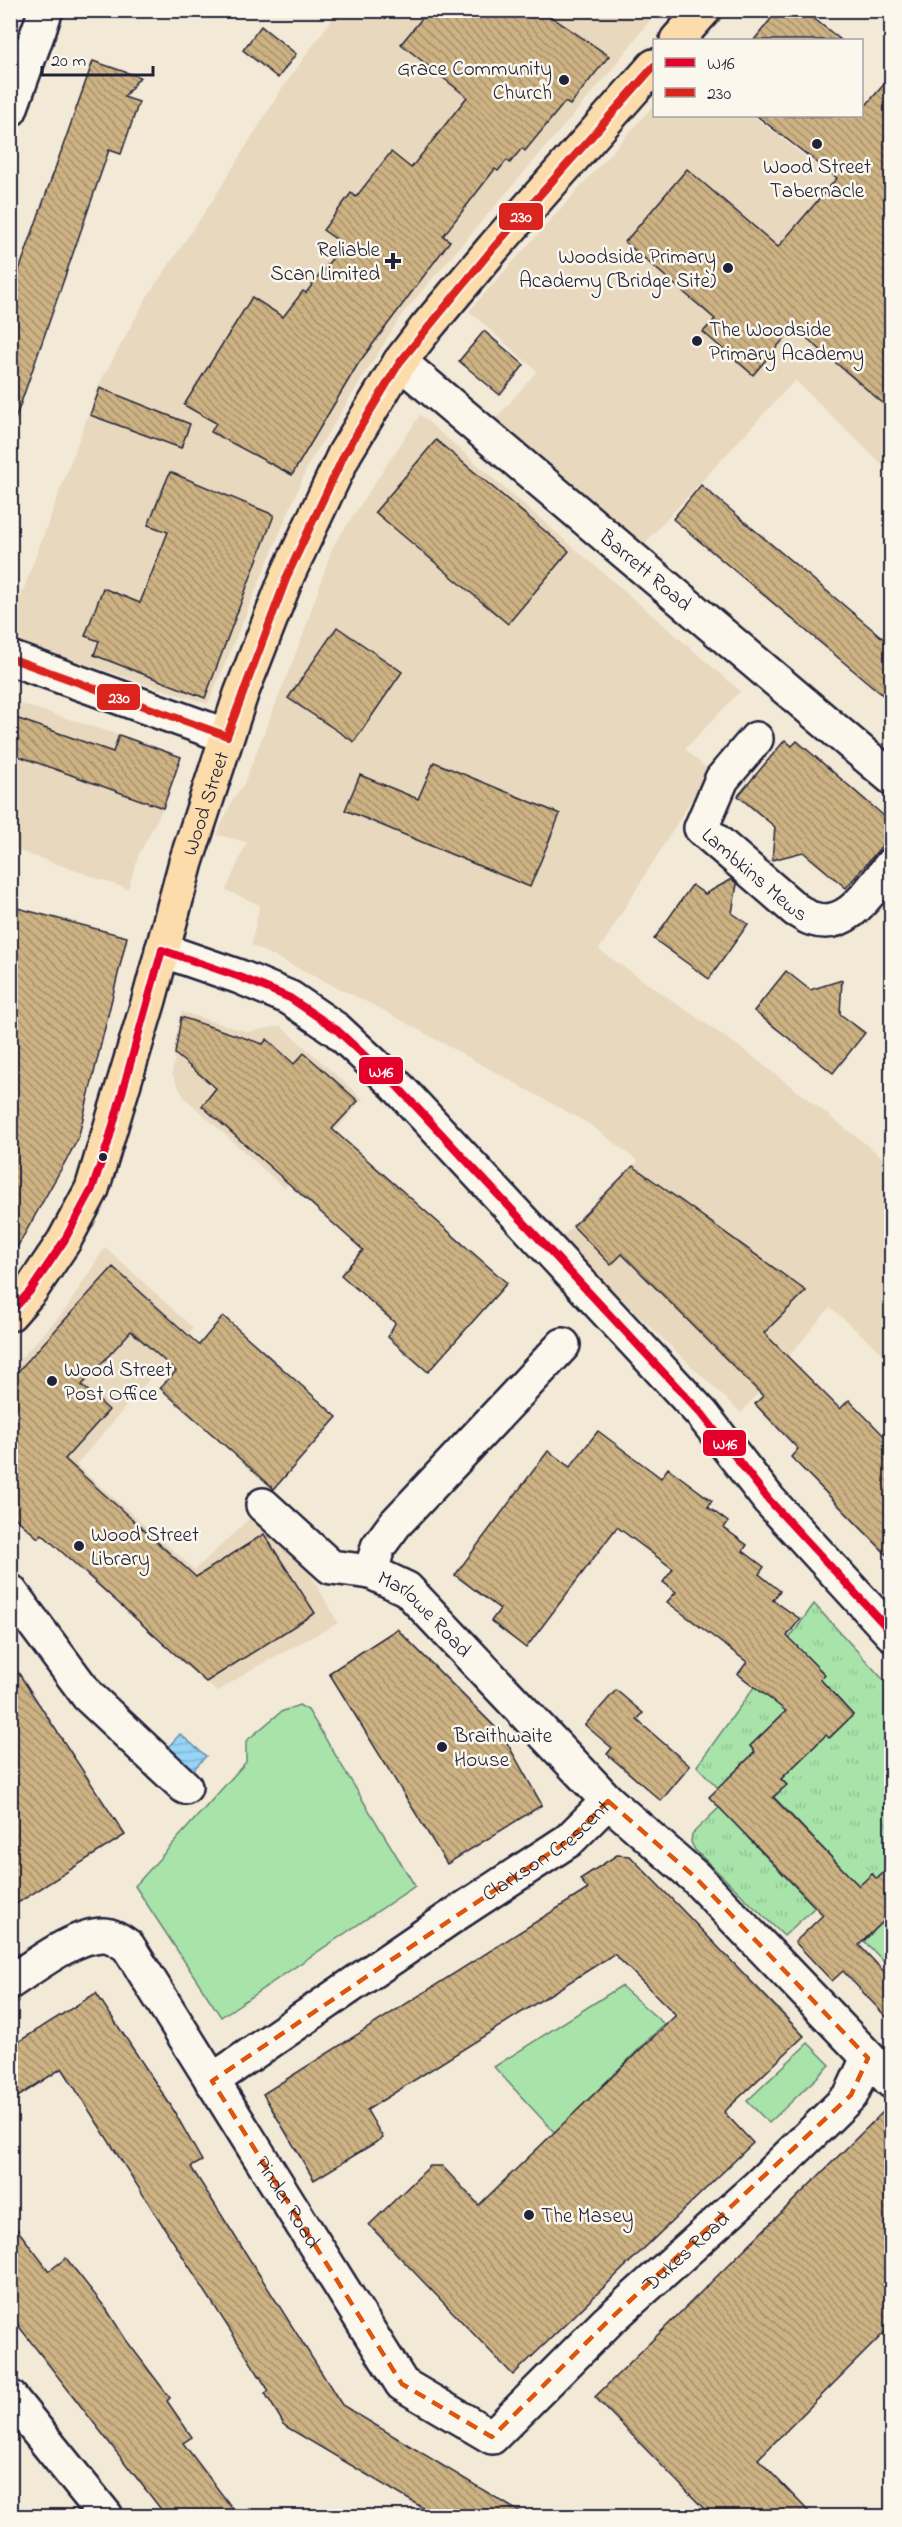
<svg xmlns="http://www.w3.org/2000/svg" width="902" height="2527" viewBox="0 0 902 2527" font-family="'Indie Flower',sans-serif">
	<defs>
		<pattern id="grass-tufts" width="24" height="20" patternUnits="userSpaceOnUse" patternTransform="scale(1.5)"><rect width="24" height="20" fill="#a8e4aa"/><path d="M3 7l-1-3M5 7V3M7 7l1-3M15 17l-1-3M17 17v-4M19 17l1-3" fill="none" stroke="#90c393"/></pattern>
		<pattern id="water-rules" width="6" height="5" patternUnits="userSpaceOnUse" patternTransform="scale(1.5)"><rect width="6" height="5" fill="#97d5f8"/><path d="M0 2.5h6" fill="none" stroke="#82b7d6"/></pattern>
		<pattern id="building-back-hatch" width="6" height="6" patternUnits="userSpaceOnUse" patternTransform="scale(1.5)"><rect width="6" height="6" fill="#cdb283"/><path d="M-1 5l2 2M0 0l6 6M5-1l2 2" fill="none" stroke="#a6906c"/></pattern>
	</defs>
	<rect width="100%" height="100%" fill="#f2e9d7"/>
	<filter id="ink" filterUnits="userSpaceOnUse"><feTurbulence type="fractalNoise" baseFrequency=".0167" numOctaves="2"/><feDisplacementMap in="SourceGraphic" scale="12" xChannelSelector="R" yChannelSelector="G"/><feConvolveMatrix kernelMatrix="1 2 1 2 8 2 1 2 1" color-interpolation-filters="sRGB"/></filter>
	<g filter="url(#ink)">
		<g fill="#e7d8be">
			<polygon points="338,11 657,11 605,78 403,313 309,463 208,704 11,640 10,626 100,383 147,297 211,203 281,90"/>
			<polygon points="654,105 654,116 753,116 823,171 864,122 891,145 891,473 795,380 628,561 482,435 537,371 469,311"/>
			<polygon points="420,415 740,691 685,749 709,771 599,950 748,1053 891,1164 891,1361 830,1307 741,1413 559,1240 638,1161 591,1125 381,1009 251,945 260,905 226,890 247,842 217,835 233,799 244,784 303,635 333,546"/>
			<polygon points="11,701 119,735 181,757 163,808 139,854 128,889 11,848"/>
			<polygon points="182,1012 248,1032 281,1026 363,1099 284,1188 184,1097 172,1074"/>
			<polygon points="105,1247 193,1328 76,1465 195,1570 251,1517 294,1545 338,1623 250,1670 217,1692 42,1535 38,1538 11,1513 10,1370 67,1308"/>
		</g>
		<g fill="url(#grass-tufts)" stroke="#658372" stroke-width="1.5">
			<polygon points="814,1604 891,1688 891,1865 877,1879 872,1874 859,1886 774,1797 786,1785 781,1779 819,1742 824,1732 830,1738 853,1715 820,1679 825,1674 812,1662 804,1694 750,1746 755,1752 718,1788 697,1766"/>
			<polygon points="728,1799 748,1838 815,1907 784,1936 695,1850 691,1842 692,1834"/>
			<polygon points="891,1914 891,1969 864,1941"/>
		</g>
		<g fill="#a8e4aa" stroke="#658372" stroke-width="1.5">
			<polygon points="299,1705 308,1710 415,1886 221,2017 135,1886 246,1762 246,1741 281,1712"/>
			<polygon points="621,1986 664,2024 555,2133 494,2067"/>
			<polygon points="808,2043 830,2065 769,2123 747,2101"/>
		</g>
		<polygon fill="url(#water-rules)" stroke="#688dac" stroke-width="1.5" points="180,1734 206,1756 184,1780 159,1757"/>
		<g fill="url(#building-back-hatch)" stroke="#22223b" stroke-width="1.5">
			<polygon points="429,10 541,10 609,56 570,105 565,102 525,151 522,148 510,163 507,160 498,171 495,169 443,236 450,241 358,364 292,475 211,432 216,423 184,405 252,297 283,317 303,291 306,293 343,244 323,230 351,193 356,197 391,152 411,168 467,97 401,44"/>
			<polygon points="778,10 803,10 841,40 754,40"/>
			<polygon points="261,26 296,54 278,78 243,50"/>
			<polygon points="93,61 140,77 124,97 139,102 121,154 109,150 15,420 10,419 10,296"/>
			<polygon points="891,76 891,410 794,327 753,375 703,332 715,319 625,242 687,169 778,247 837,178 757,116 861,116 861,111"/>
			<polygon points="484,331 524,365 500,395 459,361"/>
			<polygon points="100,388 190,424 181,448 90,415"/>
			<polygon points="436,440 569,551 508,624 375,512"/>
			<polygon points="170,472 274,515 205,698 94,655 99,641 85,636 103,588 140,603 168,532 148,525"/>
			<polygon points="701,485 891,645 891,702 673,519"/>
			<polygon points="337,627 402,672 354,742 288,698"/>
			<polygon points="10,716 113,752 119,735 181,757 163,808 10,753"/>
			<polygon points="785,740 792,746 797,741 891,822 891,835 846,888 803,852 772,860 775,827 738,796"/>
			<polygon points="434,762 560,814 530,887 345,810 360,775 418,799"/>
			<polygon points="732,879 737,884 732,913 748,924 709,979 654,939 692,885 705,894"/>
			<polygon points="10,906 127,937 78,1139 10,1260"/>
			<polygon points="786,971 810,990 842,980 840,1014 865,1033 833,1073 754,1011"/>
			<polygon points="181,1017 263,1044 267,1039 294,1064 304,1053 358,1101 332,1129 507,1283 428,1372 388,1337 395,1323 341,1275 363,1250 202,1106 216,1088 175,1054"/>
			<polygon points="633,1166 806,1291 764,1333 840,1409 849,1400 891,1443 891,1559 791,1457 798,1449 755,1404 763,1396 622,1254 611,1265 573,1226"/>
			<polygon points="113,1267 199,1345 223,1316 337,1417 274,1489 160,1388 176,1371 131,1331 82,1385 109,1410 65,1459 196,1577 264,1534 315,1613 206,1682 42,1534 38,1538 10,1513 10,1380"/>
			<polygon points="598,1431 661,1478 668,1468 712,1501 708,1507 728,1522 724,1528 747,1545 743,1551 764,1567 759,1574 780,1591 773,1600 800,1619 787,1636 825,1675 820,1679 853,1715 829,1738 826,1735 781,1779 787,1785 773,1797 859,1886 872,1874 877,1879 891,1865 891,1914 859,1945 891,1979 891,2022 843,1971 832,1981 795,1942 823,1915 709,1797 755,1752 750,1746 786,1711 738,1674 747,1662 667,1602 676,1592 663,1582 673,1569 617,1527 526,1648 491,1621 500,1609 455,1575 548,1451 570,1467"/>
			<polygon points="397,1629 502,1734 542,1805 447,1864 329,1673"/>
			<polygon points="10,1660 125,1835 10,1908"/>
			<polygon points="616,1690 643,1713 637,1720 690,1766 661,1801 607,1754 612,1748 585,1725"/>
			<polygon points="617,1855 630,1856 804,2036 724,2112 753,2143 513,2375 369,2225 430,2166 442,2166 479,2205 676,2015 614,1954 367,2110 383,2138 314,2180 263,2094 588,1889 580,1879"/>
			<polygon points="96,1993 171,2106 202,2161 191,2167 342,2405 528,2517 438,2517 285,2426 265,2393 269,2391 62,2068 10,2102 10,2047"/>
			<polygon points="891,2104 891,2326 758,2459 814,2517 712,2517 595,2397"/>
			<polygon points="10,2220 49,2271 66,2258 107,2310 126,2340 170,2398 167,2401 192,2437 183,2443 239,2517 167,2517 10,2315"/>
		</g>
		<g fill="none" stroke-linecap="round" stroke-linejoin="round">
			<defs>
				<g id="minor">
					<polyline points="10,110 46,10"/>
					<path id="s1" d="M400,362L892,778"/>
					<polyline points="10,658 227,736"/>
					<path id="s2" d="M756,739L722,779L701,828L796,910C802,913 807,918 813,919C849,931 872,887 892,864"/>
					<polyline points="162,950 240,977 290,998 337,1030 395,1084 702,1414 769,1500 892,1634"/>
					<path id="s3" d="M563,1345L395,1524L378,1547L371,1572L407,1589L608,1801L695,1877L891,2081"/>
					<polyline points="263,1505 331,1567 371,1572"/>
					<polyline points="10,1591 88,1696 185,1787"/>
					<path id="s4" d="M10,1982C35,1966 74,1935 103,1935C113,1935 120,1941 128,1946L402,2384L492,2437L607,2322L758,2186L851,2095L868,2058"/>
					<path id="s5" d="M212,2081L447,1920L569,1840L608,1801"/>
					<polyline points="10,2397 106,2516"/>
				</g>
				<g id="major">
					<polyline points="677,40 704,10"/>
					<path id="s6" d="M10,1314L31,1290L64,1241L92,1189L149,1000L186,862L241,694L288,574L345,453L400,362L426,328L494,247L654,66"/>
				</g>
			</defs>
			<use href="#minor" stroke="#22223b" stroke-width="38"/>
			<use href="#major" stroke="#22223b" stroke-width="38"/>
			<use href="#minor" stroke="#fbf7ec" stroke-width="33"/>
			<use href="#major" stroke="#fddcac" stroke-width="33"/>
			<defs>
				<g id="bus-1">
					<polyline points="162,950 240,977 290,998 337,1030 395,1084 702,1414 769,1500 892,1633"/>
					<polyline points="10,1313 31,1290 64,1241 92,1189 108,1143 162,950"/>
				</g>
				<g id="bus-2">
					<polyline points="10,658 227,736"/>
					<polyline points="227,736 288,574 345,453 400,362 494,247 654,66"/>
				</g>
			</defs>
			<use href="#bus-1" stroke="#fbf7ec" stroke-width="12"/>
			<use href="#bus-2" stroke="#fbf7ec" stroke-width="12"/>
			<use href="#bus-1" stroke="#e4002b" stroke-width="8"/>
			<use href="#bus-2" stroke="#dc241f" stroke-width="8"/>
		</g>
	</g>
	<path fill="none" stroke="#de560e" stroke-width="4.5" stroke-dasharray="12 8" stroke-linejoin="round" d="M608,1801L695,1877L868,2058L851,2095L607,2322L492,2437L402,2384L212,2081L569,1840Z"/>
	<g fill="#22223b" stroke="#fbf7ec" stroke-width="2">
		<circle cx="564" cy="80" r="6"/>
		<circle cx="817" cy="144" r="6"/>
		<path d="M390 252h6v6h6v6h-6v6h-6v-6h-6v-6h6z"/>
		<circle cx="728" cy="268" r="6"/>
		<circle cx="697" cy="341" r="6"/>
		<circle cx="103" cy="1157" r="5"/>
		<circle cx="52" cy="1381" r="6"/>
		<circle cx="79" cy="1546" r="6"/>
		<circle cx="442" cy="1747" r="6"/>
		<circle cx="529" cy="2215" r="6"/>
	</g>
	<g text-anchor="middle" stroke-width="5" stroke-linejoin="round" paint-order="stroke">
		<g font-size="21" fill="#22223b" stroke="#fbf7ec" text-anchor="start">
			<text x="552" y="75" text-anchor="end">Grace Community<tspan x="552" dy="24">Church</tspan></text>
			<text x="817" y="173" text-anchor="middle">Wood Street<tspan x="817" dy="24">Tabernacle</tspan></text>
			<text x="380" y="256" text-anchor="end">Reliable<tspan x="380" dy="24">Scan Limited</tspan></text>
			<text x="716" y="263" text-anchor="end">Woodside Primary<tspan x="716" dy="24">Academy (Bridge Site)</tspan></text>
			<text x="709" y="336">The Woodside<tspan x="709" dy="24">Primary Academy</tspan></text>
			<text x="64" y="1376">Wood Street<tspan x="64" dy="24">Post Office</tspan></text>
			<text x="91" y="1541">Wood Street<tspan x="91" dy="24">Library</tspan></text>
			<text x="454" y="1742">Braithwaite<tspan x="454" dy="24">House</tspan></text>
			<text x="541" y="2222">The Masey</text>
		</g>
		<g font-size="21" fill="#22223b" stroke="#fbf7ec">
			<text dy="7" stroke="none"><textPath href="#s1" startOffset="322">Barrett Road</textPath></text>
			<text dy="7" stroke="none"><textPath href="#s6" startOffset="552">Wood Street</textPath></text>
			<text dy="7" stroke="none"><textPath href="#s2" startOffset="177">Lambkins Mews</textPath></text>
			<text dy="7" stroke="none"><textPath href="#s3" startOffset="369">Marlowe Road</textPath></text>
			<text dy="7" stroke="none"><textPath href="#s5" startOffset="406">Clarkson Crescent</textPath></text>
			<text dy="7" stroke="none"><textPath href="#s4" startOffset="435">Pinder Road</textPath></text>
			<text dy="7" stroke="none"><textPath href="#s4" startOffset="1023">Dukes Road</textPath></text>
		</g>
	</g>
	<g stroke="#fbf7ec" stroke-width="2">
		<rect x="498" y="202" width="46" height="29" rx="6" fill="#dc241f"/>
		<rect x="96" y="683" width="45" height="28" rx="6" fill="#dc241f"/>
		<rect x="358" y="1056" width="46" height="29" rx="6" fill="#e4002b"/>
		<rect x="702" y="1429" width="45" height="28" rx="6" fill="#e4002b"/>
	</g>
	<g font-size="16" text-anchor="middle" font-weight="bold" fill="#fff">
		<text x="521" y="222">230</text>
		<text x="119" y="703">230</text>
		<text x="381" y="1077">W16</text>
		<text x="725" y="1449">W16</text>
	</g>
	<rect width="902" height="2527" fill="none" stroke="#fbf7ec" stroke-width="36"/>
	<rect x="18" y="18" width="866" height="2491" fill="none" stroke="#22223b" stroke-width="2" filter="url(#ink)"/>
	<rect x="653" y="39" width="210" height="78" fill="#fbf7ec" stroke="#a4a2a5" stroke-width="1.5"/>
	<rect x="665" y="58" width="30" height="9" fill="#e4002b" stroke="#a4a2a5" stroke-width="1.5"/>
	<text x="707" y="69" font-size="18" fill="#22223b">W16</text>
	<rect x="665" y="88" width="30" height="9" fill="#dc241f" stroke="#a4a2a5" stroke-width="1.5"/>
	<text x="707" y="99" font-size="18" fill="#22223b">230</text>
	<path d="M42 66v9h111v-9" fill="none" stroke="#22223b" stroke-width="3"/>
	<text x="51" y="66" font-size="18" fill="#22223b" stroke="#fbf7ec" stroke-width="4.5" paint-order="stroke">20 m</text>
</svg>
